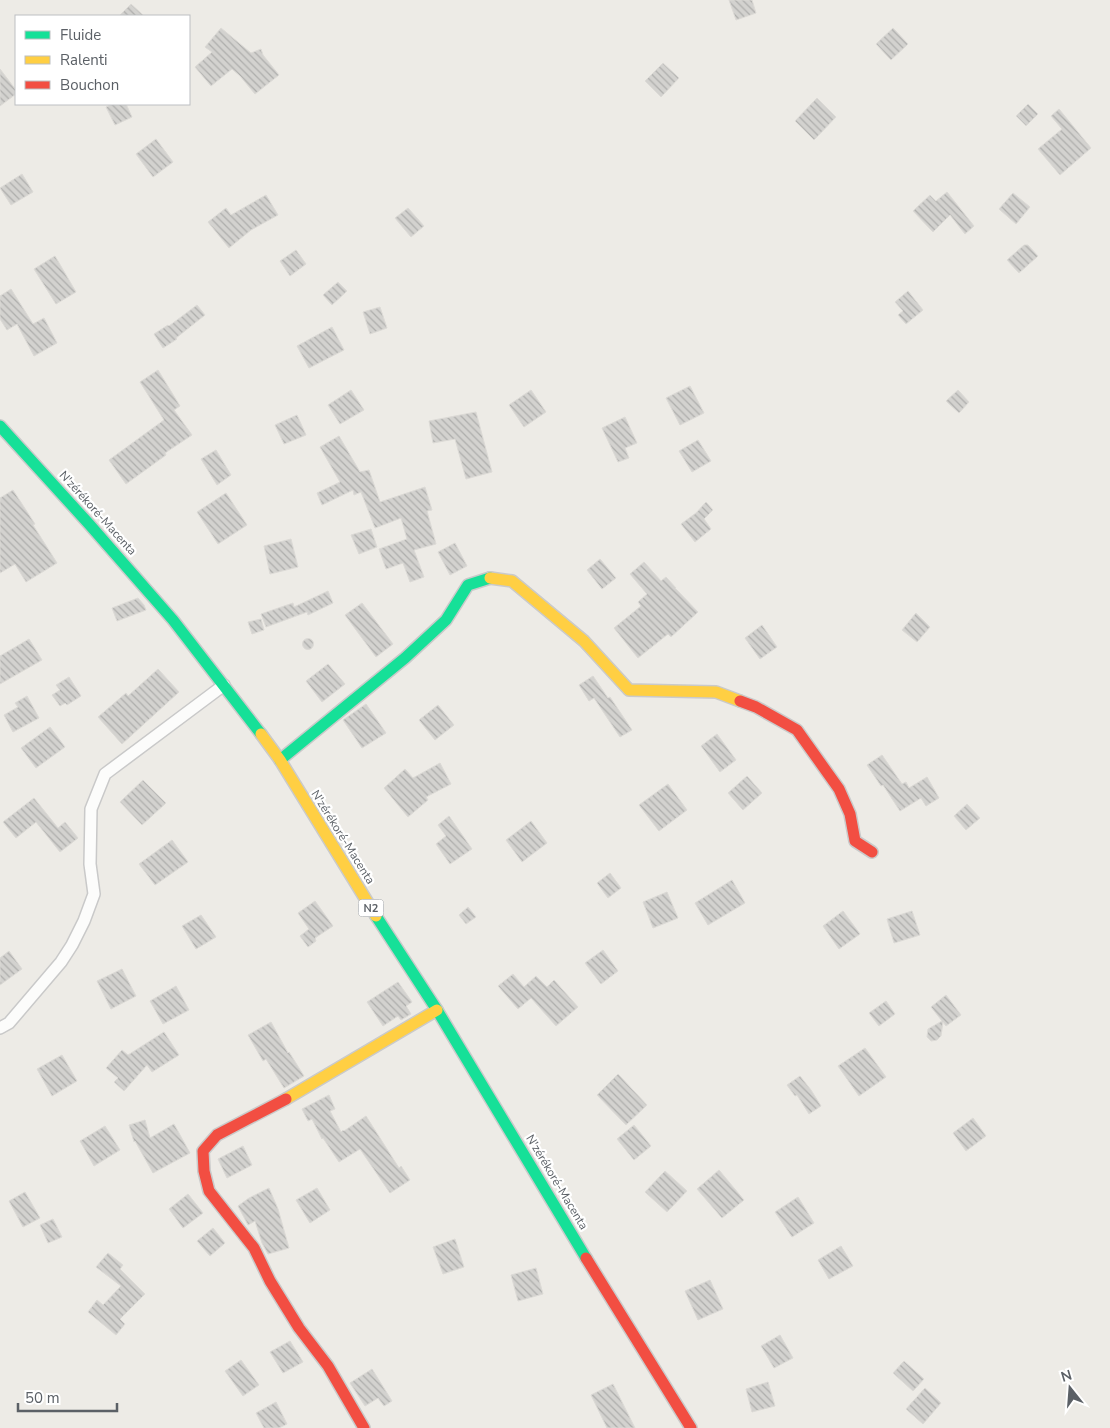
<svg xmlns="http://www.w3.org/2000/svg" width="1110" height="1428" viewBox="0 0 1110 1428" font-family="'Nunito Sans',sans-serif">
	<defs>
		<pattern id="building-back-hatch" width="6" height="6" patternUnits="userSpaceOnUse" patternTransform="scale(1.25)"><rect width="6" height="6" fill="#d3d2cf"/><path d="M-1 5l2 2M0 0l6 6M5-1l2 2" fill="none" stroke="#aeaeac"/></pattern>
	</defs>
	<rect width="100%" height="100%" fill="#edebe6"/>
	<g fill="url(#building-back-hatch)" stroke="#dcdad6">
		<polygon points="729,0 752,0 756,13 736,20"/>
		<polygon points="131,4 144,16 119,16"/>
		<polygon points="221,28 251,53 261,49 263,55 279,75 255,94 240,76 232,69 211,86 195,67 212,52 205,47"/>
		<polygon points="893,28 908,44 891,60 876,44"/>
		<polygon points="663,63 679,78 661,97 645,81"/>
		<polygon points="0,69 16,90 16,94 0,106"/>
		<polygon points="817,98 836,117 814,140 795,121"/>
		<polygon points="112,104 126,104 132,117 115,125 106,107"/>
		<polygon points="1028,104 1038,114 1026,126 1016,116"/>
		<polygon points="1059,109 1091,148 1060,175 1038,149 1062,129 1051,116"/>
		<polygon points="156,139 173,162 153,177 136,154"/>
		<polygon points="22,174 33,192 11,205 0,188"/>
		<polygon points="947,192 974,226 965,234 950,215 933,232 913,211 930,195 936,201"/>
		<polygon points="1013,193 1030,207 1016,224 999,209"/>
		<polygon points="266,195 278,215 251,230 229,248 208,222 226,208 231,215"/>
		<polygon points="408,208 424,226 411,237 395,218"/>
		<polygon points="1024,245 1028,245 1038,256 1019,273 1007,260"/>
		<polygon points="296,250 306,264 290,276 280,261"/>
		<polygon points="55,256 76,292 56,304 34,269"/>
		<polygon points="338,282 347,291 332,305 323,295"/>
		<polygon points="11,289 33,324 44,318 57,343 34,356 17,324 7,330 0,319 0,296"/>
		<polygon points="908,291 923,310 906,324 898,315 903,311 895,302"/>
		<polygon points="197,305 205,315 176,338 177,339 163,348 154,334 168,325 169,326"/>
		<polygon points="380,307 387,328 370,334 363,312"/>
		<polygon points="332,327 344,350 309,368 297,346"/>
		<polygon points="158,370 180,406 174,410 192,435 165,453 166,455 126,484 109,460 164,420 140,382"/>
		<polygon points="690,386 704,413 680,425 666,398"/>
		<polygon points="351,390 364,410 340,424 328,405"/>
		<polygon points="531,390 546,412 524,427 509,405"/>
		<polygon points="958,390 969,402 959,413 946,401"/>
		<polygon points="476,412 492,472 466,479 455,439 433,443 429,421"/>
		<polygon points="297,415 306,435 284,444 275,425"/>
		<polygon points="625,417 637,443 625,448 629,458 618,462 602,428"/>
		<polygon points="339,436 360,472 369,470 380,502 425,487 432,510 427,511 436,544 414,550 424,577 410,582 403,563 386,569 379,549 407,539 401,518 375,528 361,492 354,495 353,490 322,505 317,493 340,482 320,447"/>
		<polygon points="698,440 711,461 692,472 679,451"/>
		<polygon points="216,450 231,475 217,485 201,459"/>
		<polygon points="13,490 35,524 33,525 57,563 26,582 15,564 0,573 0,498"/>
		<polygon points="226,493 247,525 218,544 197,512"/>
		<polygon points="706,502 713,510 704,519 711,529 695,542 681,524 696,513"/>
		<polygon points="371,529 377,547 359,554 351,535"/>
		<polygon points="291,539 298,567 270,574 264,546"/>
		<polygon points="455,543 467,566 450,575 438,552"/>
		<polygon points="600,559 616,578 602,589 587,570"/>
		<polygon points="644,562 661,581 666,577 676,588 675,588 698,612 671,637 668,634 638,658 614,628 641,606 638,602 647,594 630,574"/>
		<polygon points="328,591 333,603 308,615 307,612 266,627 261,614 293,603 294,607"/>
		<polygon points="138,598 144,605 146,610 117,621 112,608"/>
		<polygon points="362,603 393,644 376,657 345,615"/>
		<polygon points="916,613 930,627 917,642 902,630"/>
		<polygon points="261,619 264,630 252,634 248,622"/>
		<polygon points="762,625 777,647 760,659 745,638"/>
		<circle cx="308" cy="644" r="5.5"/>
		<polygon points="29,639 42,660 0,684 0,656"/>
		<polygon points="328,664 345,684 322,702 306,681"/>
		<polygon points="158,669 179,692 122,744 98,717 126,693 128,696"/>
		<polygon points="593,676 608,698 610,697 632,730 620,737 594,698 589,701 579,685"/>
		<polygon points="69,677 81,696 67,705 65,703 60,706 52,695 60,690 56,685"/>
		<polygon points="27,696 39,718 13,732 4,715 18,707 15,703"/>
		<polygon points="366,704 386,733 362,748 343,720"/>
		<polygon points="438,705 454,725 435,740 419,720"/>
		<polygon points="50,727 65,747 36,768 21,748"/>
		<polygon points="717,734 736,760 720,772 701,746"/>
		<polygon points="882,755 902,784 906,782 909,788 927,777 939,798 926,806 921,798 900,811 883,785 881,786 867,765"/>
		<polygon points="440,763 451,784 426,797 428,800 408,817 384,788 405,769 413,778"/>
		<polygon points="747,776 762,793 743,810 728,793"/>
		<polygon points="143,780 166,803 142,825 120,802"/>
		<polygon points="668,784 687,810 659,831 639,805"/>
		<polygon points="34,798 58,828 65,822 78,838 60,852 36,822 16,838 3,822"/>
		<polygon points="967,804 980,818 966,830 954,816"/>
		<polygon points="449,816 472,849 450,864 436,844 446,836 438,825"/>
		<polygon points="531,821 547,843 522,862 506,840"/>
		<polygon points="172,840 188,862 155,885 139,864"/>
		<polygon points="610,873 621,888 608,898 597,883"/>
		<polygon points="732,880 745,903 708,925 695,903"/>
		<polygon points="667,892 678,918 653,928 643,902"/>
		<polygon points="315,901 333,926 315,938 316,941 308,947 300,936 309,929 298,913"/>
		<polygon points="468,907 476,917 466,924 459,915"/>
		<polygon points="843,911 860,934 839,949 823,926"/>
		<polygon points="912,911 920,935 894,943 887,919"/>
		<polygon points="201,915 216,937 196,949 182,926"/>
		<polygon points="603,950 618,971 601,984 585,963"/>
		<polygon points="9,951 22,969 0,985 0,958"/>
		<polygon points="122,969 136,996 111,1009 97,981"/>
		<polygon points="513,974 524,987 536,976 547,987 554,980 578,1007 556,1026 531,998 518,1009 498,986"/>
		<polygon points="398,982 412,1002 406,1006 411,1014 401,1020 398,1016 383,1026 367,1002"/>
		<polygon points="176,986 189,1010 163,1024 150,1001"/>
		<polygon points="946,995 961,1015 946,1026 943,1022 941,1036 937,1040 931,1041 927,1037 928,1029 942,1021 931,1007"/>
		<polygon points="886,1001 895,1014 879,1026 869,1013"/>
		<polygon points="271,1022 288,1053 289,1052 304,1076 284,1088 266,1059 263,1061 248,1035"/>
		<polygon points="164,1032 179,1055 152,1072 147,1065 124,1091 114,1082 118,1078 106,1068 122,1050 128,1055"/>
		<polygon points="865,1048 886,1077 859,1096 838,1066"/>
		<polygon points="62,1055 77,1081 52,1096 37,1069"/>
		<polygon points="618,1074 647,1105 626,1125 597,1095"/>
		<polygon points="800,1076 811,1090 821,1106 809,1114 797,1095 795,1096 787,1085"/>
		<polygon points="329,1095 335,1109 330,1111 341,1132 343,1130 344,1131 366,1116 399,1168 401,1166 410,1180 390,1193 360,1149 339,1162 323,1138 322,1139 312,1119 308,1121 302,1109"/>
		<polygon points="973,1118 986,1136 966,1151 953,1133"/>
		<polygon points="145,1120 150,1138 174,1124 190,1153 153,1173 135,1141 134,1142 129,1125"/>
		<polygon points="634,1125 651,1146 634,1160 617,1139"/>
		<polygon points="105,1126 120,1150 94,1166 80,1141"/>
		<polygon points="243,1146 252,1165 227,1178 218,1159"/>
		<polygon points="719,1170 744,1200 722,1218 697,1189"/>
		<polygon points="665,1171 687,1191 667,1212 645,1192"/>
		<polygon points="269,1188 278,1209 289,1248 268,1254 262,1243 255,1221 248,1225 238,1206 249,1198"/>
		<polygon points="317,1188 330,1210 310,1223 296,1200"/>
		<polygon points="25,1192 40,1218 23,1227 9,1201"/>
		<polygon points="188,1194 203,1213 183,1228 169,1209"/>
		<polygon points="798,1197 814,1223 792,1237 775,1212"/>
		<polygon points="53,1219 62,1237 48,1243 40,1225"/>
		<polygon points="213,1228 225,1243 210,1256 197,1241"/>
		<polygon points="455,1239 464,1267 443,1274 433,1247"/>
		<polygon points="841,1246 853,1266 829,1279 818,1260"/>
		<polygon points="108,1253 123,1265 120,1269 145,1294 120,1319 125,1324 116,1335 88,1312 97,1300 103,1305 121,1286 96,1267"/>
		<polygon points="536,1268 543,1294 518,1301 511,1275"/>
		<polygon points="710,1280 723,1309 698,1320 685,1291"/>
		<polygon points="780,1335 793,1358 774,1368 761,1346"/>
		<polygon points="290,1341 303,1362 283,1373 270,1352"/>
		<polygon points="241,1360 259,1385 243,1396 225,1371"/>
		<polygon points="904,1361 924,1379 913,1391 893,1373"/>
		<polygon points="372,1369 392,1401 384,1406 378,1398 365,1406 350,1383"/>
		<polygon points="768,1382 775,1406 752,1412 746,1389"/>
		<polygon points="613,1384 635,1428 607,1428 591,1395"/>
		<polygon points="925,1388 941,1403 923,1424 906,1409"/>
		<polygon points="276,1402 287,1424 279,1428 264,1428 256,1413"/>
	</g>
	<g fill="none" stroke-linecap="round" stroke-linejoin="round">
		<defs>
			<polyline id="street" points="0,1028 9,1023 61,962 72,945 84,921 94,894 90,864 91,809 105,774 224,685"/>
			<g id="fast">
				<polyline points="0,426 89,524 173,620 261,734"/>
				<polyline points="280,760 405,658 446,620 468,585 490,578"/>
				<polyline points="376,916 437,1010 586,1258"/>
			</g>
			<g id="slow">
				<polyline points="490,578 512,581 584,641 629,690 716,692 740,701"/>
				<polyline points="261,734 280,760 376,916"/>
				<polyline points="286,1099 437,1010"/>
			</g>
			<g id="jam">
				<polyline points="740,701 756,707 797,730 839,789 850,814 855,841 872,852"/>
				<polyline points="286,1099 217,1135 203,1151 204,1171 209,1191 254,1248 270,1281 299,1328 328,1366 364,1428"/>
				<polyline points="586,1258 691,1428"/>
			</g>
		</defs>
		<use href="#street" stroke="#c9c9c9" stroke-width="14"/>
		<use href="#fast" stroke="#cacaca" stroke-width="14"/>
		<use href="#slow" stroke="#cacaca" stroke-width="14"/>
		<use href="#jam" stroke="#cacaca" stroke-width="14"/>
		<use href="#street" stroke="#fcfcfb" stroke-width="11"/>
		<use href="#fast" stroke="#16e098" stroke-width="11"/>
		<use href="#slow" stroke="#ffcf43" stroke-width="11"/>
		<use href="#jam" stroke="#f24e42" stroke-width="11"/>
	</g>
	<g text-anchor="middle" stroke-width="4.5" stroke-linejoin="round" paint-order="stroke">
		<rect fill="#fff" stroke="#8c9094" stroke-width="1" x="358.5" y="899.5" width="25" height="17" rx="4"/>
		<g font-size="11" font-weight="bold" fill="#5b6066">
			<text x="371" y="912">N2</text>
		</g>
		<g font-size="12" fill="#5b6066" stroke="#fff">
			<text transform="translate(98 513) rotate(48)" y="4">N'zérékoré-Macenta</text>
			<text transform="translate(343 837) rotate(58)" y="4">N'zérékoré-Macenta</text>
			<text transform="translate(557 1182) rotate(59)" y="4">N'zérékoré-Macenta</text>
		</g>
	</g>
	<rect x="15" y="15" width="175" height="90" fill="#ffffff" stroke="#bdbfc2"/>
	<rect x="25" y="31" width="25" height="8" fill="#16e098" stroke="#bdbfc2"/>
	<text x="60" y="40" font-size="15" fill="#5b6066">Fluide</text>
	<rect x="25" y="56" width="25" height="8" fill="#ffcf43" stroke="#bdbfc2"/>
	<text x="60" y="65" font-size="15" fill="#5b6066">Ralenti</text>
	<rect x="25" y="81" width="25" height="8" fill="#f24e42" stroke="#bdbfc2"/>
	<text x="60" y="90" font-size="15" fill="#5b6066">Bouchon</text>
	<g transform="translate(1070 1388) rotate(343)" stroke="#ffffff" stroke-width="4" paint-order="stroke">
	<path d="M0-4L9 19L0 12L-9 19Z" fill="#5b6066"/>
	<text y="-8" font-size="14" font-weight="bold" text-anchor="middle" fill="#5b6066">N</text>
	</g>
	<path d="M18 1403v8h99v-8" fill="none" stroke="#5b6066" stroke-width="2.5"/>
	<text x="25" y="1403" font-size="15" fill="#5b6066" stroke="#ffffff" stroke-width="4" paint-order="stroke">50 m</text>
</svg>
